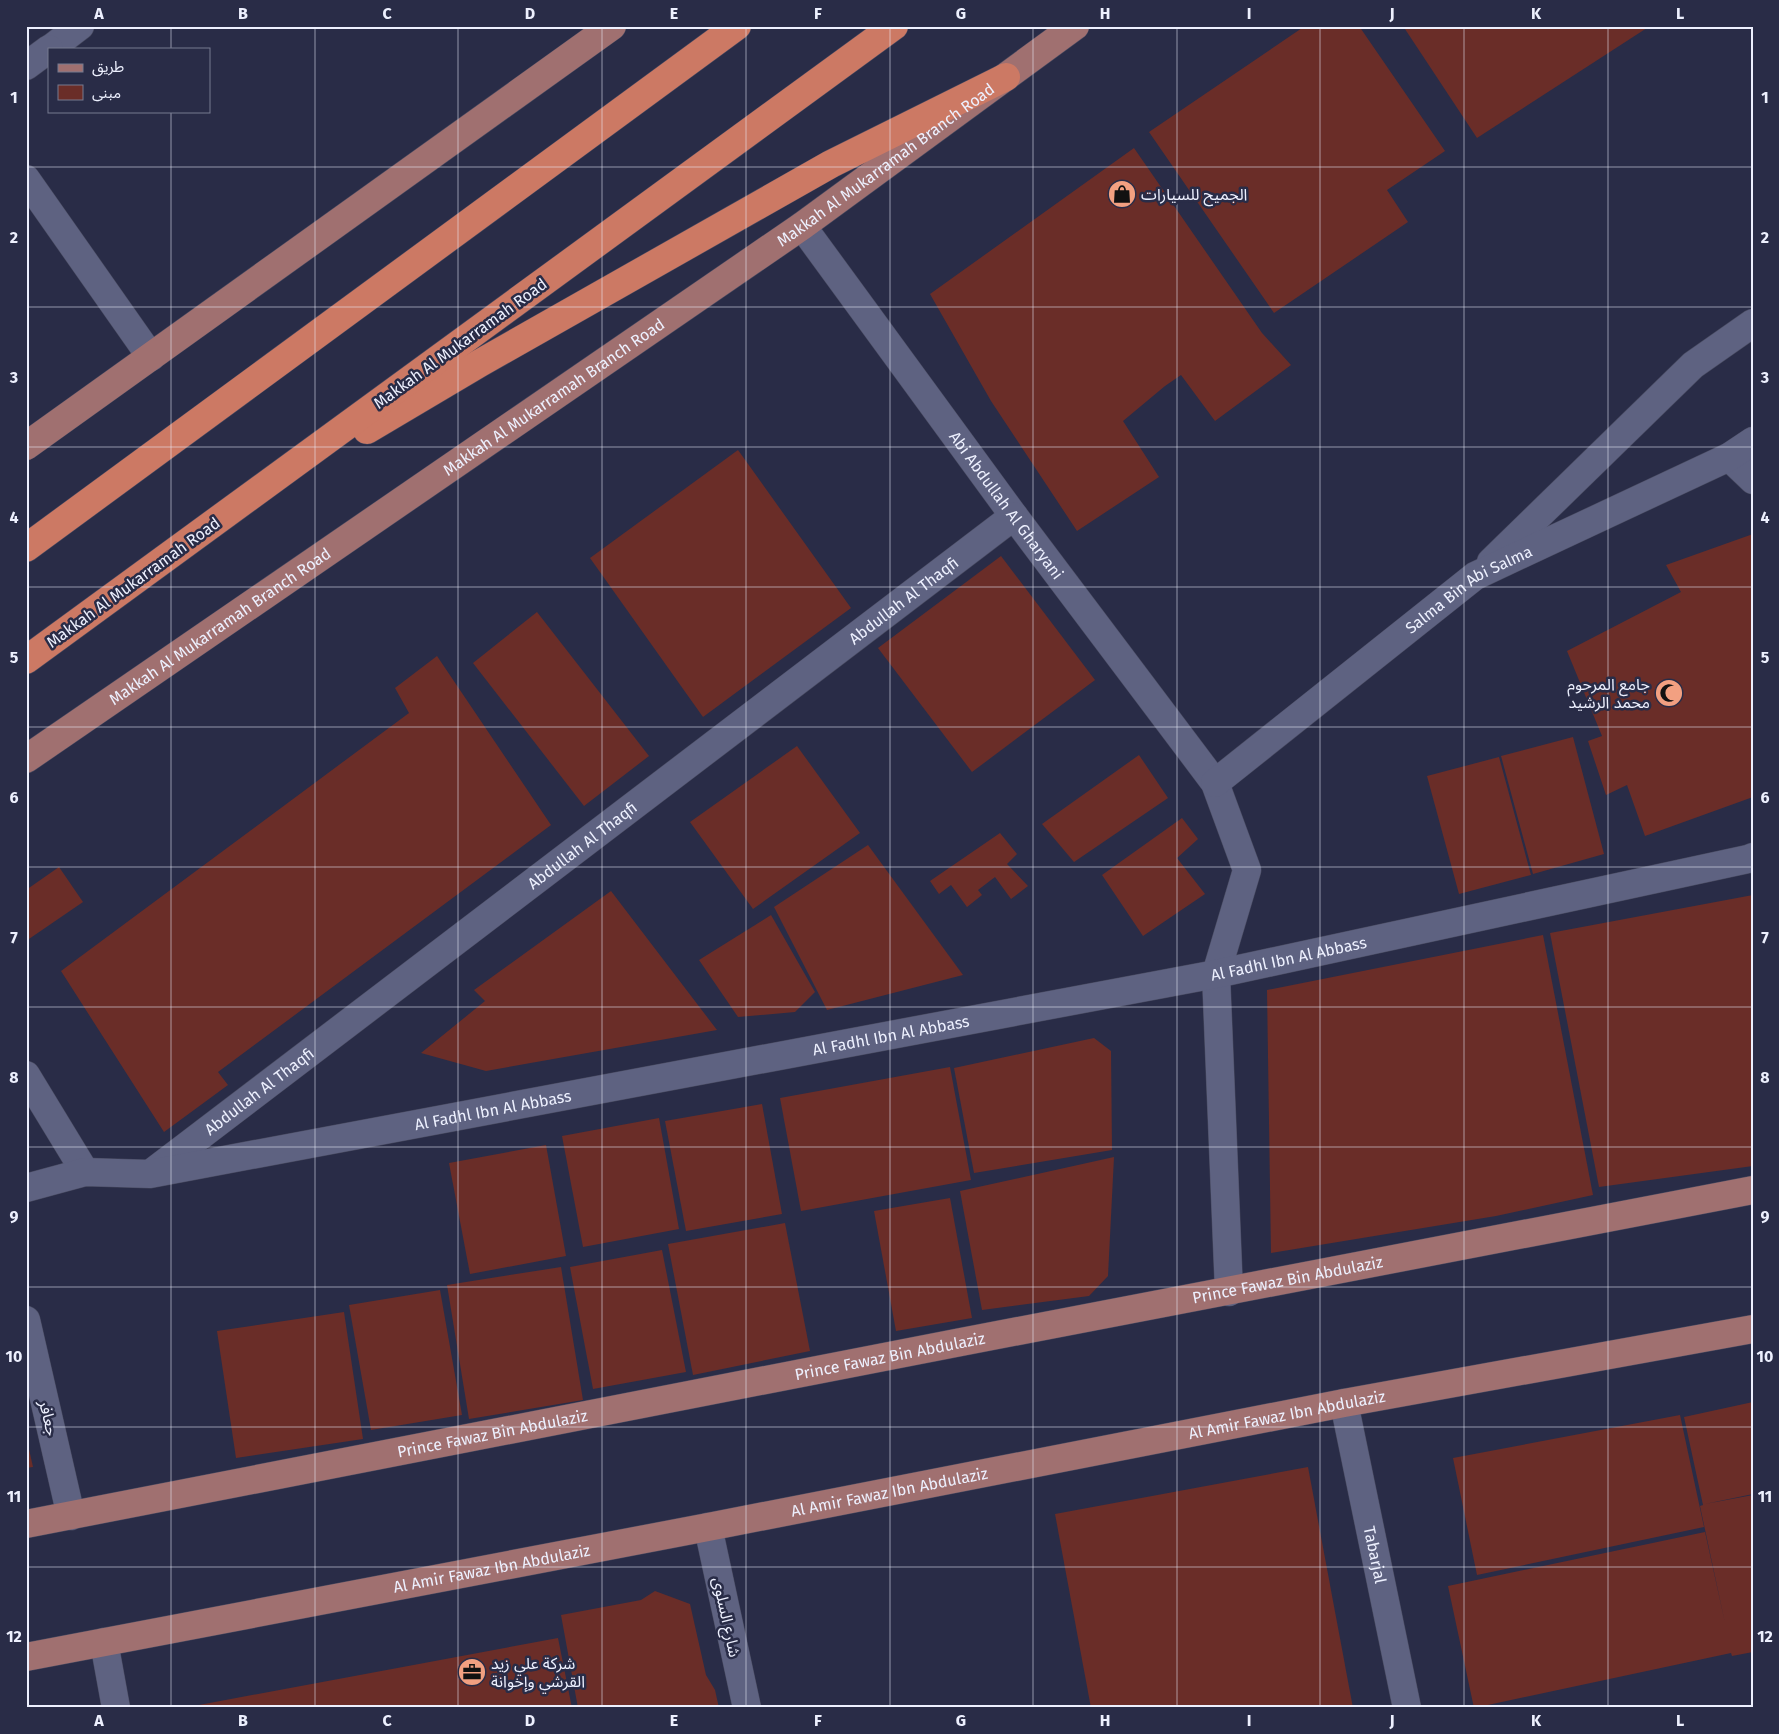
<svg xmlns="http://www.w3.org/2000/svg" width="1779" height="1734" viewBox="0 0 1779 1734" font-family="'Fira Sans','Noto Sans Arabic',sans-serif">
	<rect width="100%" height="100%" fill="#292c47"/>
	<g fill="#6a2d28">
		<polygon points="1305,26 1359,26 1445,151 1387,190 1408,222 1274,313 1149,132"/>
		<polygon points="1403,26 1650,26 1477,138"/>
		<polygon points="1134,148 1262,333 1291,365 1215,421 1181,375 1165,386 1123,421 1159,477 1077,531 991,401 930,294"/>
		<polygon points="738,450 851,608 703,717 590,558"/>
		<polygon points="1753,534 1753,797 1645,836 1627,785 1606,795 1588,741 1602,736 1567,651 1681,592 1666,565"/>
		<polygon points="1001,556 1095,680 972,772 878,648"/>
		<polygon points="537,612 649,756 584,806 473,663"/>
		<polygon points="437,656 551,825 218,1072 228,1085 164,1132 61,971 409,713 395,688"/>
		<polygon points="1573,737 1604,854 1533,874 1501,756"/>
		<polygon points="797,746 860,833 753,909 690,822"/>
		<polygon points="1139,755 1168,798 1074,862 1042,824"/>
		<polygon points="1499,757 1531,875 1459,894 1427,776"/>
		<polygon points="1182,818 1198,839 1177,858 1205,894 1143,936 1102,875"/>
		<polygon points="1000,833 1017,854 1007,864 1028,886 1011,899 995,877 978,890 982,895 967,907 951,885 939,894 930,881"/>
		<polygon points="868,845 963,975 827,1010 774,907"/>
		<polygon points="59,867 83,902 26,941 26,890"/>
		<polygon points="611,891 717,1030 486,1071 421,1053 485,1001 474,990"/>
		<polygon points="1753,895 1753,1166 1599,1187 1550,933"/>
		<polygon points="771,915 815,992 795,1012 738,1017 699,960"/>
		<polygon points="1543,935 1593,1195 1496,1216 1271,1253 1267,990"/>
		<polygon points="1094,1038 1111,1051 1112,1150 974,1173 954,1068"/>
		<polygon points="950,1067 971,1180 801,1211 780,1098"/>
		<polygon points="762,1104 782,1214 686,1231 665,1121"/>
		<polygon points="659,1118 679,1229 583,1247 562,1136"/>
		<polygon points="546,1145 566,1256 470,1274 449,1163"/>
		<polygon points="1114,1157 1108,1276 1089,1296 982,1310 960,1191"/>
		<polygon points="950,1198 972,1318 896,1331 874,1211"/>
		<polygon points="785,1223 810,1351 693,1375 668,1244"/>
		<polygon points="662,1250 686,1372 593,1389 570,1267"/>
		<polygon points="561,1267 583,1400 469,1419 447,1285"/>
		<polygon points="440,1290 462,1415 371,1430 349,1305"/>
		<polygon points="344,1312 363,1439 236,1458 217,1331"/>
		<polygon points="1753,1402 1753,1494 1705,1504 1753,1495 1753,1652 1732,1656 1731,1653 1474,1708 1448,1586 1705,1532 1725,1623 1700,1506 1703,1505 1684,1417"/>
		<polygon points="1680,1415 1704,1527 1477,1575 1453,1458"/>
		<polygon points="26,1436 33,1467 26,1468"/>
		<polygon points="1308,1467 1353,1708 1091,1708 1055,1514"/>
		<polygon points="655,1591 690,1604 706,1675 715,1690 719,1708 578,1708 561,1615 641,1600"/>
		<polygon points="558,1638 572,1708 200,1708 199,1705"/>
	</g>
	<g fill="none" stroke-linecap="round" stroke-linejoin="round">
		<defs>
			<g id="minor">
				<polyline points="50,49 80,26"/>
				<polyline points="26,66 49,49"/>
				<polyline points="26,179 151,357"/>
				<path id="s1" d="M802,226L1014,516L1215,783L1247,870L1216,974L1229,1292"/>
				<polyline points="1729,457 1753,480"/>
				<polyline points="1491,562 1693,365 1753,323"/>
				<path id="s2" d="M1215,783L1475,576L1729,457L1753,441"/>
				<polyline points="26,1075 85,1172"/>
				<path id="s3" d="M154,1171L1014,516"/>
				<path id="s4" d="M26,1188L85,1172L150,1174L1216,974L1748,859L1753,857"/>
				<polyline points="26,1320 71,1516"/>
				<path id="s5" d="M1344,1403L1407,1708"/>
				<polyline points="708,1527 747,1708"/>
				<polyline points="104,1642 116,1708"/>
			</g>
			<g id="major">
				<polyline points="26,446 612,26"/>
				<path id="s6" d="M26,759L802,226L1075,26"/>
				<path id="s7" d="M26,1524L961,1342L1753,1190"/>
				<path id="s8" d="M26,1657L708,1527L1344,1403L1753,1329"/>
			</g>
			<g id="highway">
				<polyline points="367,430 480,363 831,164 1006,77"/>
				<polyline points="26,548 737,26"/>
				<polyline points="26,660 894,26"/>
			</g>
		</defs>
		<use href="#minor" stroke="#47495f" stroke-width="29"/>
		<use href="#major" stroke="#47495f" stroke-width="29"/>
		<use href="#highway" stroke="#47495f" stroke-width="29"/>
		<use href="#minor" stroke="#5e6281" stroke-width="28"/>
		<use href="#major" stroke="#a07070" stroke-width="28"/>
		<use href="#highway" stroke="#cc7964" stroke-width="28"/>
	</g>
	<path fill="none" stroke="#edf0fe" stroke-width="1" stroke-opacity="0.55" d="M171,26V49M315,26V1708M458,26V1708M602,26V1708M746,26V1708M890,26V1708M1033,26V1708M1177,26V1708M1320,26V1708M1464,26V1708M1608,26V1708M171,111V1708M26,167H1753M26,307H1753M26,447H1753M26,587H1753M26,727H1753M26,867H1753M26,1007H1753M26,1147H1753M26,1287H1753M26,1427H1753M26,1567H1753"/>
	<defs>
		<symbol id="shop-disc" viewBox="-11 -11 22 22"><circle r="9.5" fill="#f2a081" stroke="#292c47"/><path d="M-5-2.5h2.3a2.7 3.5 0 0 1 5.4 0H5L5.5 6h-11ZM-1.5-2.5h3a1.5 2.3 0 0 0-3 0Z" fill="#111"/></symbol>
		<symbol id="mosque-disc" viewBox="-11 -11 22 22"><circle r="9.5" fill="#f2a081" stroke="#292c47"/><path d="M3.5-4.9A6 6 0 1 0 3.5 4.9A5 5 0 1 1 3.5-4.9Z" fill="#111"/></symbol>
		<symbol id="office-disc" viewBox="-11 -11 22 22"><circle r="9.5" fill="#f2a081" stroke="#292c47"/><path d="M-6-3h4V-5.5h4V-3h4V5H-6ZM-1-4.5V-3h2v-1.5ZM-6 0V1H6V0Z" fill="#111"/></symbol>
	</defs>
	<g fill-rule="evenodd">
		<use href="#shop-disc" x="1106" y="178" width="32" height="32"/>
		<use href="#mosque-disc" x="1653" y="677" width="32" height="32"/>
		<use href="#office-disc" x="456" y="1656" width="32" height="32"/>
	</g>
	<g text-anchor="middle" stroke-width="5" stroke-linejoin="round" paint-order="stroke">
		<g font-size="16" fill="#edf0fe" stroke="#292c47">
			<text dy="6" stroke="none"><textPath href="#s6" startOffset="1045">Makkah Al Mukarramah Branch Road</textPath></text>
			<text transform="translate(460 343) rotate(-36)" y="6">Makkah Al Mukarramah Road</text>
			<text dy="6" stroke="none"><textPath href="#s6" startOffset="640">Makkah Al Mukarramah Branch Road</textPath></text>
			<text dy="6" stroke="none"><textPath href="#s1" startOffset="346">Abi Abdullah Al Gharyani</textPath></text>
			<text transform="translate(133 582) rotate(-36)" y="6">Makkah Al Mukarramah Road</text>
			<text dy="6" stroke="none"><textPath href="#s2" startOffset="320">Salma Bin Abi Salma</textPath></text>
			<text dy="6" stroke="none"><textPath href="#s3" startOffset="942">Abdullah Al Thaqfi</textPath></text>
			<text dy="6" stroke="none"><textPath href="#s6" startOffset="235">Makkah Al Mukarramah Branch Road</textPath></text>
			<text dy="6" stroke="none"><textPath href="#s3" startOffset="538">Abdullah Al Thaqfi</textPath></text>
			<text dy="6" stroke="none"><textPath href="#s4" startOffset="1285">Al Fadhl Ibn Al Abbass</textPath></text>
			<text dy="6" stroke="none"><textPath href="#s4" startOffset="880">Al Fadhl Ibn Al Abbass</textPath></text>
			<text dy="6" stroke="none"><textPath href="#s3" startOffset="132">Abdullah Al Thaqfi</textPath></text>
			<text dy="6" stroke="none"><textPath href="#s4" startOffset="475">Al Fadhl Ibn Al Abbass</textPath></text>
			<text dy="6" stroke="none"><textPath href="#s7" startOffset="1285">Prince Fawaz Bin Abdulaziz</textPath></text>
			<text dy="6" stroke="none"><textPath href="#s7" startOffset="880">Prince Fawaz Bin Abdulaziz</textPath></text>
			<text dy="6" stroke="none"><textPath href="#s8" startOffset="1284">Al Amir Fawaz Ibn Abdulaziz</textPath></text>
			<text transform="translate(49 1418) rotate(77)" y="6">جعافر</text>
			<text dy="6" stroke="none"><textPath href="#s7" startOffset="475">Prince Fawaz Bin Abdulaziz</textPath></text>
			<text dy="6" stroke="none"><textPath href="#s8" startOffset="879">Al Amir Fawaz Ibn Abdulaziz</textPath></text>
			<text dy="6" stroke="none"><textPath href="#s5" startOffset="155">Tabarjal</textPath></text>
			<text dy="6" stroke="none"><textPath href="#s8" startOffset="474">Al Amir Fawaz Ibn Abdulaziz</textPath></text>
			<text transform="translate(727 1617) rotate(78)" y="6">شارع السلوى</text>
		</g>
		<g font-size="16" fill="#edf0fe" stroke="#292c47" text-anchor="start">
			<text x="1141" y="200">الجميح للسيارات</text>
			<text x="1650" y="690" text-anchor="end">جامع المرحوم<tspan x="1650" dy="18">محمد الرشيد</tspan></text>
			<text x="491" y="1669">شركة علي زيد<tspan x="491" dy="18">القرشي وإخوانة</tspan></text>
		</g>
	</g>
	<rect width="1779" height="1734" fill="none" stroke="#292c47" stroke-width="55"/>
	<rect x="48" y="48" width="162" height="65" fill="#292c47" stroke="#777a90"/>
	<rect x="58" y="64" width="25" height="8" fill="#a07070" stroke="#777a90"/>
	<text x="92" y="72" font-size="15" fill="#edf0fe">طريق</text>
	<rect x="58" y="85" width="25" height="15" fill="#6a2d28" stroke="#777a90"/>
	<text x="92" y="98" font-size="15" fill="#edf0fe">مبنى</text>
	<rect x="28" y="28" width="1724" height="1678" fill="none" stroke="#edf0fe" stroke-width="2"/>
	<g font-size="16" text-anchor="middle" font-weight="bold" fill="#edf0fe">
		<text x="99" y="19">A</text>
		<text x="243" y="19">B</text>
		<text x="387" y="19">C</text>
		<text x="530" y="19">D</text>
		<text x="674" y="19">E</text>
		<text x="818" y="19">F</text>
		<text x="961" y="19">G</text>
		<text x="1105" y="19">H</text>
		<text x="1249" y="19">I</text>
		<text x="1392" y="19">J</text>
		<text x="1536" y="19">K</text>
		<text x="1680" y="19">L</text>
		<text x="14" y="103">1</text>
		<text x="1765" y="103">1</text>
		<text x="14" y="243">2</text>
		<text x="1765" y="243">2</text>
		<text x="14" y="383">3</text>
		<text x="1765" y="383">3</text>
		<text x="14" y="523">4</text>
		<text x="1765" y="523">4</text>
		<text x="14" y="663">5</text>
		<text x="1765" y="663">5</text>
		<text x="14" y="803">6</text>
		<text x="1765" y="803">6</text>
		<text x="14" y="943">7</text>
		<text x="1765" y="943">7</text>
		<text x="14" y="1083">8</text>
		<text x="1765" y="1083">8</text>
		<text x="14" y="1222">9</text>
		<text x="1765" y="1222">9</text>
		<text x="14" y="1362">10</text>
		<text x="1765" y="1362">10</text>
		<text x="14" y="1502">11</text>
		<text x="1765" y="1502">11</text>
		<text x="14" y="1642">12</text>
		<text x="1765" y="1642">12</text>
		<text x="99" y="1726">A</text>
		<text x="243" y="1726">B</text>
		<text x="387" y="1726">C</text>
		<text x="530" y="1726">D</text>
		<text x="674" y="1726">E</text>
		<text x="818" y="1726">F</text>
		<text x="961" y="1726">G</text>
		<text x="1105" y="1726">H</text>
		<text x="1249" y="1726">I</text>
		<text x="1392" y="1726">J</text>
		<text x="1536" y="1726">K</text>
		<text x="1680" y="1726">L</text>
	</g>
</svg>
